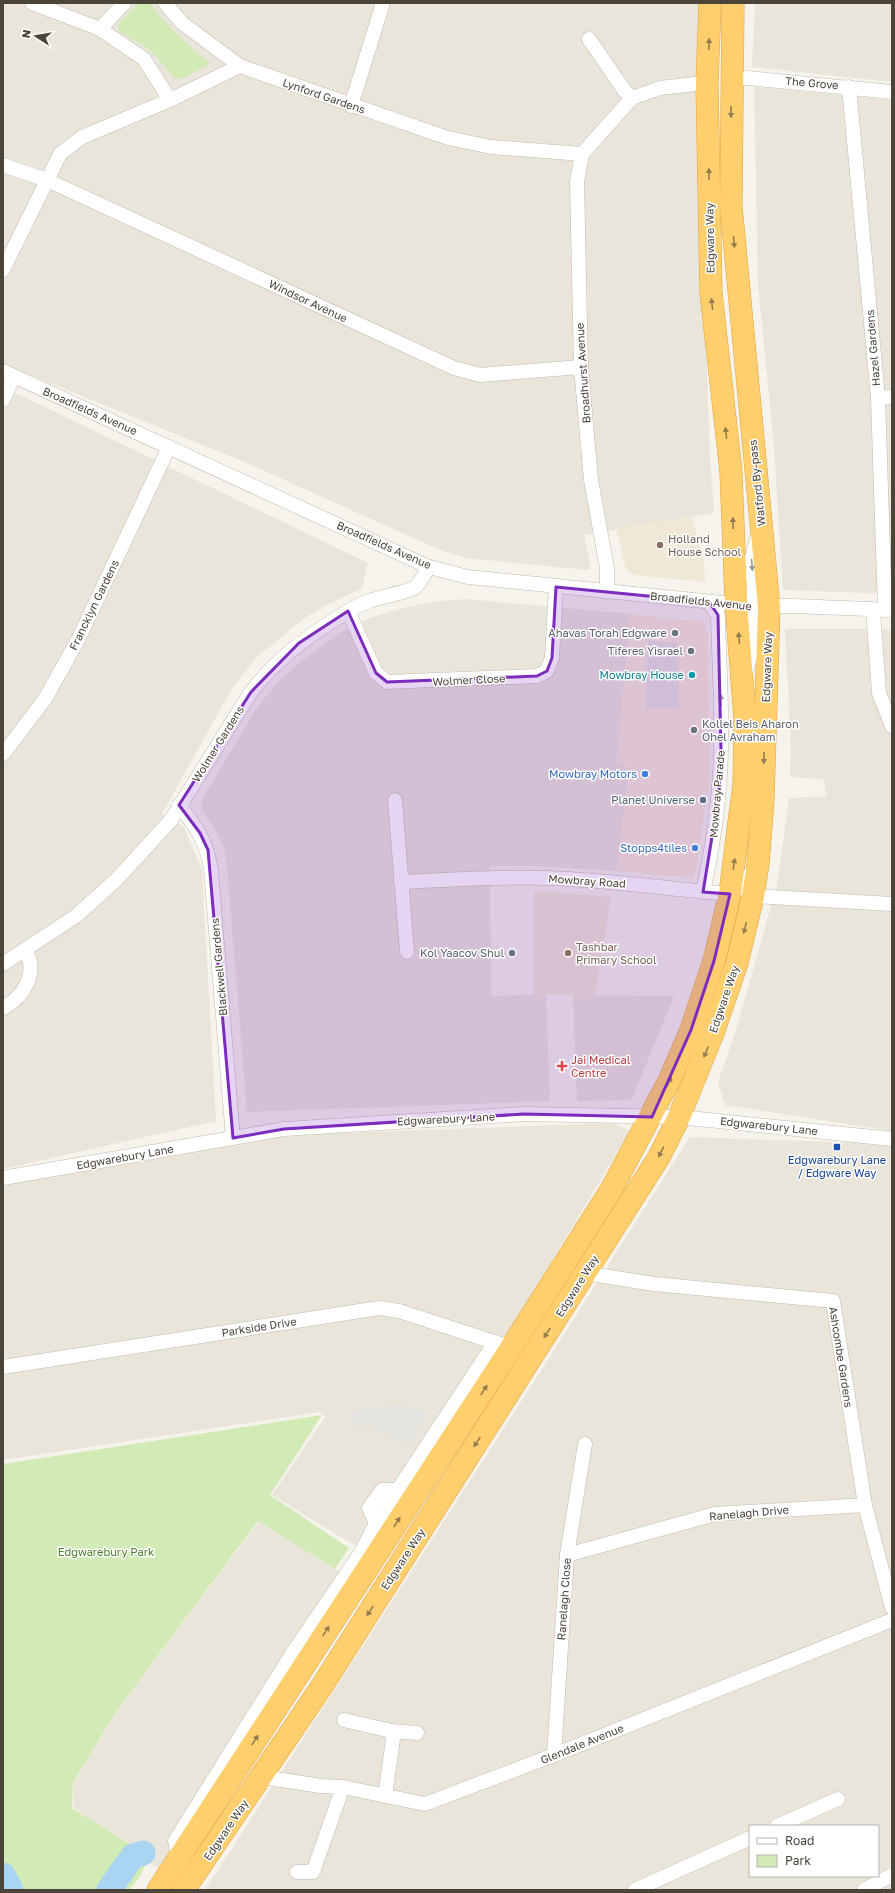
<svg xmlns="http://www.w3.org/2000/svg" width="895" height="1893" viewBox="0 0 895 1893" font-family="'Golos Text',sans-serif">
	<rect width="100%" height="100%" fill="#f6f3ec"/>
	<g fill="#eae5da" fill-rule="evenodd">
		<polygon points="3,3 702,3 704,286 710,458 714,513 584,535 591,568 588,570 466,558 440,550 247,463 3,364"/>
		<polygon points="755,3 892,3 892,82 752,67"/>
		<polygon points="754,87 892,100 892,594 783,590 774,446 758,284"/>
		<polygon points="3,388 20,395 368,563 362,588 325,606 303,619 256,658 231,690 162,814 184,827 202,871 216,1121 3,1169"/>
		<polygon points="466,599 630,614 617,762 629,768 617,871 535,866 490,866 491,996 546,994 550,1101 247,1112 227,866 224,848 216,830 201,809 202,800 254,712 275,685 301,661 338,634 369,618 404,608 431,602"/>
		<polygon points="785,629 892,629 892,1131 725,1105 718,1082 736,1030 777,885 789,798 826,797 824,779 790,777 791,749"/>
		<polygon points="573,995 674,996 632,1099 625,1100 577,1101"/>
		<polygon points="612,1123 630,1131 488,1367 367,1553 272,1495 325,1417 321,1412 3,1460 3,1173 260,1136"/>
		<path d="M690,1137L892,1144V1890H205L535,1380ZM750,1826H878V1876H750Z"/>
		<polygon points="260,1520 350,1579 162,1871 73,1807 74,1782 117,1711"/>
	</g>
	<polygon fill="#f7ead8" points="630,614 704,622 708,636 710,775 697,865 693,878 617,871 629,768 617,762"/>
	<g fill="#efe8d6">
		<polygon points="692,517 704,562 705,582 634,575 626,570 616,528"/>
		<polygon points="534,891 611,897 595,995 533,994"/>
	</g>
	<g fill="#d2eab5">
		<path d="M139,3H150C166,26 187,44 209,62L208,65L181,79L175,78L149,49L119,31L118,25L119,23Z"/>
		<polygon points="322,1415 270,1495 349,1548 335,1569 258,1521 116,1712 73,1783 72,1808 150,1857 138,1879 129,1890 3,1890 3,1464"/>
	</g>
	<g fill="#e5e3e0">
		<polygon points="649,641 677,642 679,709 646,709 647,648"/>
		<polygon points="399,1404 428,1412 425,1421 409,1447 400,1443 370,1425 352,1430 352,1411"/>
	</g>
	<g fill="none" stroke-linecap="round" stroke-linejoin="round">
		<g stroke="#a9d4f2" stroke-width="25">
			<polyline points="125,1867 133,1856 143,1853"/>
			<polyline points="3,1875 11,1890"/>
			<polyline points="109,1890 123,1870"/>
		</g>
		<defs>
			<g id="street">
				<polyline points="32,3 100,29 144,59 170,100"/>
				<polyline points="165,3 182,23 240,66"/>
				<polyline points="100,29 124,3"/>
				<polyline points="589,39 624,90 632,98"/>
				<polyline points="731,80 747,78 892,92"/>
				<polyline points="849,87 878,398 885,610"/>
				<polyline points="351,106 383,3"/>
				<polyline points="582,154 577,181 581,367 591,480 607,568 607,592"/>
				<polyline points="582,154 632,98 660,88 695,84 707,84"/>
				<polyline points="3,165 47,180 454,368 480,375 581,367"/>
				<polyline points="3,270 60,154 82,137 170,100 240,66 448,138 491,147 582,154"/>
				<polyline points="3,371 429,567 468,577 752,606 794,606 892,610"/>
				<polyline points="878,398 892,397"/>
				<polyline points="3,400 14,376"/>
				<polyline points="873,610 879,693 892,726"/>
				<polyline points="348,611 376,673 387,682 537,676 547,671 552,658 556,587"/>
				<polyline points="745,673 754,646 752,606 754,594 752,558 758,535"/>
				<polyline points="3,754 45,699 79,638 169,447"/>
				<polyline points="395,800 407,952"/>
				<path d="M179,805C197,829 206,839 211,870L233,1138"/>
				<path d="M401,882C450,880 499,876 547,878C609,880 669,889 730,894L740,888L754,869"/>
				<path d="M703,892C713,846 720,797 721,749C722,704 719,660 718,615L709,602"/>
				<polyline points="753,896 892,904"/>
				<path d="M3,964L76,916L117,879L171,820L251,692C274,662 302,640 334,620C345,613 357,605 369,601C384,596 400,594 414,588L419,583L429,567"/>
				<path d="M3,1008C24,997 39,972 25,950"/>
				<polyline points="3,1178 284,1129 524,1114 679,1117 892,1139"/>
				<polyline points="585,1273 654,1284 833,1301 865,1505 892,1608"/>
				<polyline points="3,1367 379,1308 399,1311 503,1345"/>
				<polyline points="376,1523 369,1508 382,1490 399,1490"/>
				<polyline points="567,1555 715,1514 865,1505"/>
				<polyline points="344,1720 391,1731 393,1739 385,1796"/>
				<polyline points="391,1731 417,1733"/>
				<polyline points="554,1755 567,1555 585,1444"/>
				<polyline points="262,1777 321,1786 343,1787 425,1804 554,1755 892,1620"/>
				<polyline points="777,1826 838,1799"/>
				<polyline points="179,1858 175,1841 292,1654 362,1551 376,1523 495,1342"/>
				<polyline points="297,1872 313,1872 343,1787"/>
				<polyline points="635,1890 750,1838"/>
				<polyline points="864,1890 892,1875"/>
			</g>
			<g id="highway">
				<polyline points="158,1890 511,1348 611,1190 669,1081 691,1030 714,961 730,894 738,830 744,785 745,719 736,603 731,472 711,293 707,84 710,3"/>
				<polyline points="184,1890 322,1686 659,1157 679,1117 713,1033 737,963 753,896 758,864 763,800 769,607 731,206 733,3"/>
			</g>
		</defs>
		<use href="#street" stroke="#c2bbae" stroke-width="15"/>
		<use href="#highway" stroke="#e0a43c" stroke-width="23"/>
		<use href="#street" stroke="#fff" stroke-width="14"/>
		<use href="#highway" stroke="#ffcf6e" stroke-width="22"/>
	</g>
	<defs><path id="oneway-solid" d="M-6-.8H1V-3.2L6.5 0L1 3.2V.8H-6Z"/></defs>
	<g fill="#937c4e">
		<use href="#oneway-solid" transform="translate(709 44) rotate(-88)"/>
		<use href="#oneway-solid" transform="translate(731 112) rotate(90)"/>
		<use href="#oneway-solid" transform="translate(709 174) rotate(-91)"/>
		<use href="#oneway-solid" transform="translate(734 242) rotate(85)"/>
		<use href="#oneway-solid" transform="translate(712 304) rotate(-96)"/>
		<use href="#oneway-solid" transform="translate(726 433) rotate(-96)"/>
		<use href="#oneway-solid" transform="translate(733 523) rotate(-92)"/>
		<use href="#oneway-solid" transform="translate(739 638) rotate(-95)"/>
		<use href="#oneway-solid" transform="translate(764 758) rotate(92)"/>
		<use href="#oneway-solid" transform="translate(734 864) rotate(-82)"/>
		<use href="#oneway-solid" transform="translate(745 928) rotate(104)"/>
		<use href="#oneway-solid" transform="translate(706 1052) rotate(112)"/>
		<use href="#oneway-solid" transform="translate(669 1082) rotate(-65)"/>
		<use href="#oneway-solid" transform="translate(661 1152) rotate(117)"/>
		<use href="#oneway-solid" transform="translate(547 1333) rotate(123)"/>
		<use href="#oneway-solid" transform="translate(484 1390) rotate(-57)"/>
		<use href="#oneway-solid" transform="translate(477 1442) rotate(123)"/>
		<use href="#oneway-solid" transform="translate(397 1522) rotate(-57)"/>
		<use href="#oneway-solid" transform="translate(370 1611) rotate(123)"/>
		<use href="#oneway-solid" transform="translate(326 1631) rotate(-57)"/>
		<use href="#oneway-solid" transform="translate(255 1740) rotate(-57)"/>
	</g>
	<g fill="#9c9892">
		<use href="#oneway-solid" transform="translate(752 565) rotate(86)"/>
		<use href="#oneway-solid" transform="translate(721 700) rotate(-91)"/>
	</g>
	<path fill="#7b2cbf" fill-opacity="0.2" stroke="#7b2cbf" stroke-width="3" stroke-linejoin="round" d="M556,587L709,602L718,615L721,750L719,794L703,892L730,894L714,961L691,1030L652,1117L524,1114L284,1129L233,1138L208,850L200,833L179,805L251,692L299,643L348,611L376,673L387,682L537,676L547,671L552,658Z"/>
	<g fill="#8d6e63" stroke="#fff" stroke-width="1.5">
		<circle cx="660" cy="545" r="4"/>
		<circle cx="568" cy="953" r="4"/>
	</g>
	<g fill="#6b7280" stroke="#fff" stroke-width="1.5">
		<circle cx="675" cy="633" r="4"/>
		<circle cx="691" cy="651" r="4"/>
		<circle cx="694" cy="730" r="4"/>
		<circle cx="512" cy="953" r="4"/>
	</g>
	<circle fill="#0f9aa8" stroke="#fff" stroke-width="1.5" cx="692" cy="675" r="4"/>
	<g fill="#3f7fe0" stroke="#fff" stroke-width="1.5">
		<circle cx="645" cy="774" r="4"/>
		<circle cx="695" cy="848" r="4"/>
	</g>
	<circle fill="#5c6f8a" stroke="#fff" stroke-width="1.5" cx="703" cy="800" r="4"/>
	<path fill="#e0444e" stroke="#fff" stroke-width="1.5" d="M560 1060h4v4h4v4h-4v4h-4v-4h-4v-4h4z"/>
	<rect fill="#1a4fb4" stroke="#fff" stroke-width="1.5" x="833" y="1143" width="8" height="8" rx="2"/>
	<g text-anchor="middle" stroke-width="3" stroke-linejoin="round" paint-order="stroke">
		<g font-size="11" fill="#4b4439" stroke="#fff">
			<text transform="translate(812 83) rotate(5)" y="4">The Grove</text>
			<text transform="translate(324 96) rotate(19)" y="4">Lynford Gardens</text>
			<text transform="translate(710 238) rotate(-91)" y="4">Edgware Way</text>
			<text transform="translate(308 301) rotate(25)" y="4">Windsor Avenue</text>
			<text transform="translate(873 348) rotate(-95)" y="4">Hazel Gardens</text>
			<text transform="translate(583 373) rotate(-94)" y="4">Broadhurst Avenue</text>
			<text transform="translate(90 411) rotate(24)" y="4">Broadfields Avenue</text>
			<text transform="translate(757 483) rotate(-96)" y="4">Watford By-pass</text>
			<text transform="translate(384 545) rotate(24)" y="4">Broadfields Avenue</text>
			<text transform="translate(701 601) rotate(6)" y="4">Broadfields Avenue</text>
			<text transform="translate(94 605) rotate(-64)" y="4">Francklyn Gardens</text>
			<text transform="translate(767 667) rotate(-88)" y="4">Edgware Way</text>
			<text transform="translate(469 680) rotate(-3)" y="4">Wolmer Close</text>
			<text transform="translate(218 744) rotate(-58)" y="4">Wolmer Gardens</text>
			<text transform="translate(717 794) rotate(-85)" y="4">Mowbray Parade</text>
			<text transform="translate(587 881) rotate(4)" y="4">Mowbray Road</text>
			<text transform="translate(219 967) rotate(-95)" y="4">Blackwell Gardens</text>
			<text transform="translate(724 999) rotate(-71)" y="4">Edgware Way</text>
			<text transform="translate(446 1119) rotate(-3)" y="4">Edgwarebury Lane</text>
			<text transform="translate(769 1126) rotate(6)" y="4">Edgwarebury Lane</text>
			<text transform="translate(125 1157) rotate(-10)" y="4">Edgwarebury Lane</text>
			<text transform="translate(577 1286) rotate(-58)" y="4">Edgware Way</text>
			<text transform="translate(259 1327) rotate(-9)" y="4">Parkside Drive</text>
			<text transform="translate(841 1357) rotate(81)" y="4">Ashcombe Gardens</text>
			<text transform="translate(749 1513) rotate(-5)" y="4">Ranelagh Drive</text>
			<text transform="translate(403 1559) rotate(-57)" y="4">Edgware Way</text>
			<text transform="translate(564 1599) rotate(-86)" y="4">Ranelagh Close</text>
			<text transform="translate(582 1744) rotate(-22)" y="4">Glendale Avenue</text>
			<text transform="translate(226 1830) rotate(-56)" y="4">Edgware Way</text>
		</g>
		<g font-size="11" fill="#785e54" stroke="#fff" text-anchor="start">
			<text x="668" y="543">Holland<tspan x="668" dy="13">House School</tspan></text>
			<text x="576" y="951">Tashbar<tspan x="576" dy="13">Primary School</tspan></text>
		</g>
		<g font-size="11" fill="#5b616d" stroke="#fff" text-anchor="end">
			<text x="667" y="637">Ahavas Torah Edgware</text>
			<text x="683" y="655">Tiferes Yisrael</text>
			<text x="702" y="728" text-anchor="start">Kollel Beis Aharon<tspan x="702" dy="13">Ohel Avraham</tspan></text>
			<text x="504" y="957">Kol Yaacov Shul</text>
		</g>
		<g font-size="11" fill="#0d838f" stroke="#fff" text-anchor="end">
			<text x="684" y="679">Mowbray House</text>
		</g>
		<g font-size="11" fill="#366cbe" stroke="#fff" text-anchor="end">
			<text x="637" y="778">Mowbray Motors</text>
			<text x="687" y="852">Stopps4tiles</text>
		</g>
		<g font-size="11" fill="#4e5e75" stroke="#fff" text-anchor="end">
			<text x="695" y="804">Planet Universe</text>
		</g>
		<g font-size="11" fill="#be3a42" stroke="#fff" text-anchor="start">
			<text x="571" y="1064">Jai Medical<tspan x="571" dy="13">Centre</tspan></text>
		</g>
		<g font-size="11" fill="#164399" stroke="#fff">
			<text x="837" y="1164">Edgwarebury Lane<tspan x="837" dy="13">/ Edgware Way</tspan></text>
		</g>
		<g font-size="11" fill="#4a7f2a" stroke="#fff">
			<text x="106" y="1556">Edgwarebury Park</text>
		</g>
	</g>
	<rect width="895" height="1893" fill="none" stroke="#4b4439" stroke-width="8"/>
	<rect x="749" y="1825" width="130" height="52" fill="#ffffff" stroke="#b7b4b0"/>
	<rect x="757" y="1838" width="20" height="6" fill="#ffffff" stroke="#b7b4b0"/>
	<text x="785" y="1845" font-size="12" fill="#4b4439">Road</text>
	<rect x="757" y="1855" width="20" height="12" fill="#d2eab5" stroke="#b7b4b0"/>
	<text x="785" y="1865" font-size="12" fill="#4b4439">Park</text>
	<g transform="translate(36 36) rotate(282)" stroke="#ffffff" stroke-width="3" paint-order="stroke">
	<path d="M0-3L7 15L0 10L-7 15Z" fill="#4b4439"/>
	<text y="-6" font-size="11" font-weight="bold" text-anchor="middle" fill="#4b4439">N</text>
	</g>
</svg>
